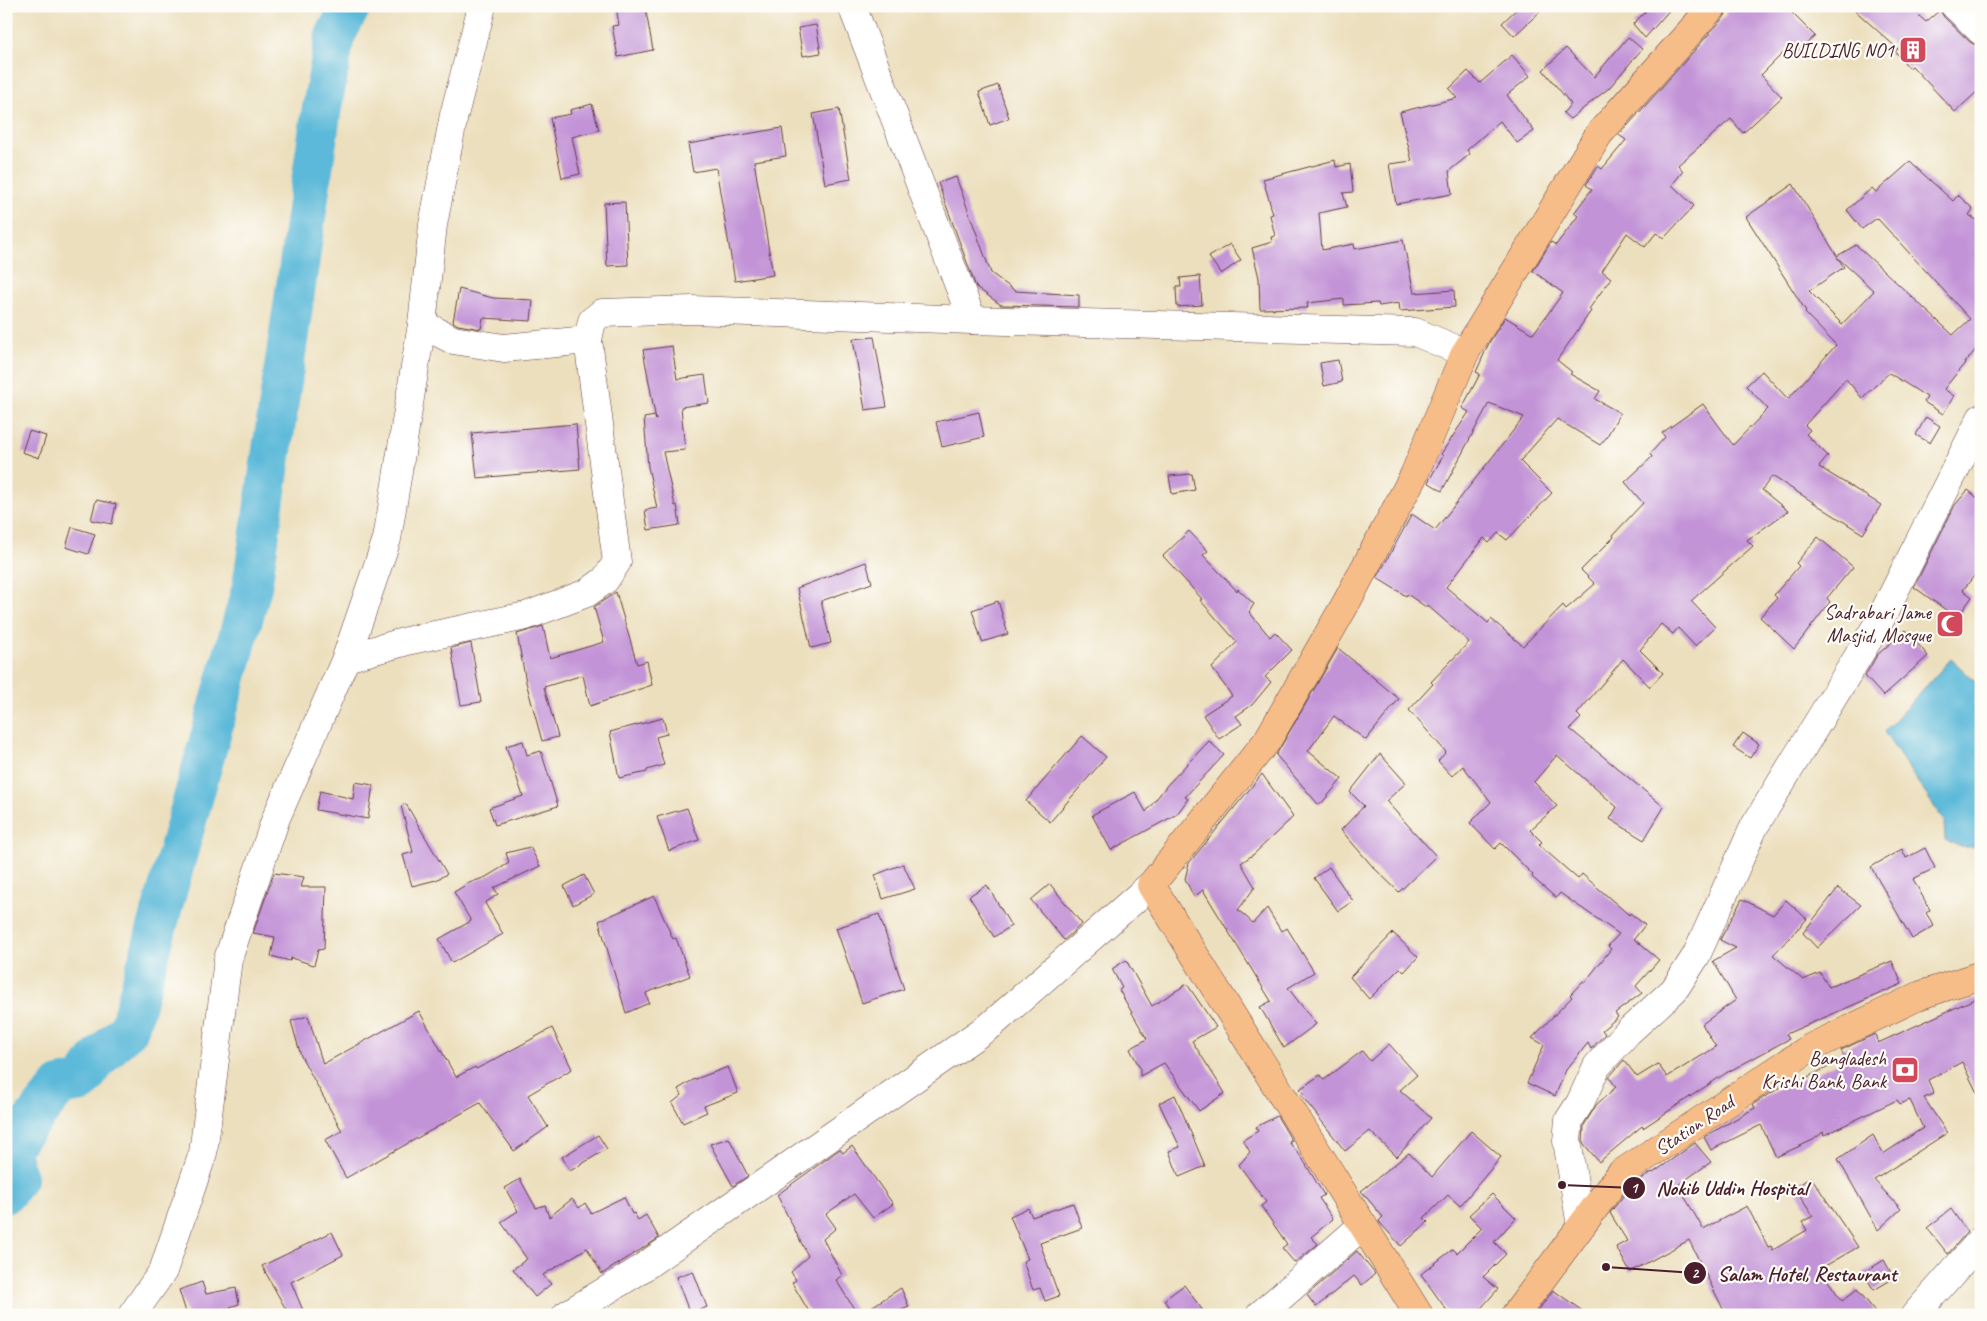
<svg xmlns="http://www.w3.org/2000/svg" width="1987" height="1321" viewBox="0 0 1987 1321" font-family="Caveat,sans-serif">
	<rect width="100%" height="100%" fill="#fdfcf7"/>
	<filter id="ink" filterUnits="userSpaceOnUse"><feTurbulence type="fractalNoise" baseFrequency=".02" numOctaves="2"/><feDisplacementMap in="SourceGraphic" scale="10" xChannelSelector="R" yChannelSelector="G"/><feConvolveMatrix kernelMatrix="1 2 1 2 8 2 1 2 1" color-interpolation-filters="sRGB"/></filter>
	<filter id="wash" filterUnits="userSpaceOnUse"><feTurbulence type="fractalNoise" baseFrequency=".0096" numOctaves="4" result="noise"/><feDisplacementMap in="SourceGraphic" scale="20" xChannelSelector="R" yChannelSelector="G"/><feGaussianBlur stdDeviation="1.12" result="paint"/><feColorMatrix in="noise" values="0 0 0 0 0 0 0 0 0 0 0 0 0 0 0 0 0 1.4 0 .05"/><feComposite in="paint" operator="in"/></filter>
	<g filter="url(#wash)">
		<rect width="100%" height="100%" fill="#ecdfbd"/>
		<polygon fill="#5bb9d9" stroke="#526c82" points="1951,659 1981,687 1981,847 1961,847 1945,840 1944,821 1884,732"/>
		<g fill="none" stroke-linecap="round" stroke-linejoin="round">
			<polyline stroke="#5bb9d9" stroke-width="40" points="6,1193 17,1178 9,1149 60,1086 82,1082 96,1061 129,1028 252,587 322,107 335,36 351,6"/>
		</g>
		<g id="blocks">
			<g fill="#c293d7" fill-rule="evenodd">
				<polygon points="616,6 645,6 653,50 618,57 612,26 619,25"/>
				<polygon points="1520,6 1546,6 1514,36 1502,23"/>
				<polygon points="1651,6 1673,6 1645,38 1633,24"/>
				<path d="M1728,6H1785L1815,36L1795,54L1789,47L1761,75L1782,97L1743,133L1731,119L1678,165L1683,171L1672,185L1694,206L1664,238L1656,233L1645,247L1627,233L1602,271L1611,278L1589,309L1591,311L1557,360L1572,372L1570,374L1600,391L1595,399L1620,413L1606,438L1600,445L1557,419L1520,461L1552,493L1507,540L1498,533L1489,543L1484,538L1446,587L1488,623L1491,619L1523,646L1563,605L1566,609L1595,584L1581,570L1614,537L1613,535L1643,503L1625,482L1652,457L1650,454L1665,437L1662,433L1703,404L1733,445L1768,409L1746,386L1762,371L1788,399L1836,345L1805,313L1806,311L1746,217L1793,184L1837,256L1856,245L1953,335L1970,319L1877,218L1862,229L1847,210L1872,188L1876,192L1910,162L1953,201L1958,195L1973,209L1969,215L1981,223V343L1944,389L1954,396L1943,414L1924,402L1927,397L1889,373L1862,398L1846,379L1805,425L1810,430L1806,434L1828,456L1819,467L1881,505L1863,534L1772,476L1762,490L1788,511L1747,540L1753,546L1691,601L1715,627L1695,646L1678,628L1673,634L1661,624L1640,650L1663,673L1650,687L1623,659L1577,714L1581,718L1570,729L1664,807L1644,840L1610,819L1617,807L1557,755L1534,782L1557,806L1530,830L1542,842L1539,845L1578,879L1582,874L1629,915L1630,913L1645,925L1634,939L1659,960L1636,986L1642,993L1615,1013L1618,1017L1602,1030L1605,1034L1591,1049L1588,1043L1566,1070L1555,1096L1527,1083L1544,1045L1532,1038L1572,997L1570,995L1583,981L1585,982L1611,949L1608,946L1619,934L1560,893L1556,898L1532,877L1533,875L1501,843L1495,849L1470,823L1491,802L1463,766L1452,776L1438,761L1446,752L1409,710L1433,684L1431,682L1469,642L1427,605L1426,607L1407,594L1406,596L1377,578L1412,514L1435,530L1524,417L1489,403L1442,491L1428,482L1443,456L1441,454L1469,412L1462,408L1480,374L1476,372L1489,343L1505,317L1533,334L1563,293L1533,271L1551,242L1556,245L1578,216L1574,213L1592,189L1586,185L1598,166L1602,169L1626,140L1619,135L1622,132L1725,16ZM1837,257L1874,291L1842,324L1809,291L1844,267Z"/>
				<polygon points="1850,6 1908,6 1926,22 1940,10 1944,17 1970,42 1981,48 1981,88 1955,112 1912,66 1909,68 1895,51 1898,49"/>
				<polygon points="816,25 821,53 803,56 798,28"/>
				<polygon points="1628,37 1642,49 1609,88 1570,119 1563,113 1571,104 1543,70 1566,48 1594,77"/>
				<polygon points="1512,55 1530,76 1507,95 1534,131 1517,143 1500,121 1467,150 1470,154 1449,171 1452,194 1396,204 1389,164 1412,161 1400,112 1457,98 1449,89 1468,71 1480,83"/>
				<polygon points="998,85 1009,118 990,125 979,92"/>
				<polygon points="592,104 599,130 572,137 580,174 562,178 550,118 571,114 570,110"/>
				<polygon points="839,109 851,179 825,184 813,114"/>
				<polygon points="782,128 786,156 754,161 773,275 735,281 716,168 693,172 688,144"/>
				<polygon points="1335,160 1336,167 1350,164 1353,192 1343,193 1347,207 1319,213 1322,250 1354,244 1355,249 1403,240 1414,293 1454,290 1455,307 1400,311 1399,303 1379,306 1378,303 1344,305 1344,299 1307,303 1308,308 1260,309 1259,278 1252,248 1272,242 1271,237 1275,236 1270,215 1273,214 1263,179"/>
				<polygon points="956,177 991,273 1015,291 1079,295 1079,307 1001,305 976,287 938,183"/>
				<polygon points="625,202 628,265 607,266 604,203"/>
				<polygon points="1230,244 1241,260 1221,274 1209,257"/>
				<polygon points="1200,276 1202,305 1177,307 1176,287 1181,287 1180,278"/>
				<polygon points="459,289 493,298 533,300 531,321 483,318 481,329 458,325 453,322"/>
				<polygon points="874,337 887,407 865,410 853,339"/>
				<polygon points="672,346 677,379 705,375 709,403 681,407 685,450 663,452 675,506 677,505 680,525 648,530 645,510 657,508 648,467 644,418 655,416 656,420 643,350"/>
				<polygon points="1338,360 1342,382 1324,386 1320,363"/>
				<polygon points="979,412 984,437 942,447 936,422"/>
				<polygon points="1926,417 1940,426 1930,443 1916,435"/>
				<polygon points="576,424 580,469 477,478 472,433"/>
				<polygon points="29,431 46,436 39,458 22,452"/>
				<polygon points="1192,474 1195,490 1172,494 1169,476"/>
				<polygon points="1968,490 1981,501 1981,567 1963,590 1972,597 1957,618 1914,587 1955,505"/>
				<polygon points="96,500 116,504 112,524 91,520"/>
				<polygon points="72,527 95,534 88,554 66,547"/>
				<polygon points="1189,531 1208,551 1203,555 1237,591 1238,589 1254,604 1249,612 1270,637 1275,632 1292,650 1265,677 1271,682 1252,705 1236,716 1242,724 1219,739 1203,715 1232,696 1212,668 1237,642 1200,600 1202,599 1163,556"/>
				<polygon points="1818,537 1853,567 1827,598 1830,602 1794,649 1760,617 1777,598 1774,595 1799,566 1796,563"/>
				<polygon points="866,562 872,583 821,601 831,643 811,648 797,588"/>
				<polygon points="616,592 637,664 647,661 652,685 590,706 583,675 544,687 558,737 542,741 526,682 517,634 543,626 550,658 604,642 594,607"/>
				<polygon points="998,601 1008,634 982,642 972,610"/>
				<polygon points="1906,630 1928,656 1883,696 1865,676 1877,655"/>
				<polygon points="471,643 481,702 461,705 451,648"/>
				<polygon points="1338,648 1399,699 1366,740 1334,716 1308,751 1342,779 1321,804 1318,804 1276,755"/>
				<polygon points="663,718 667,734 656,737 664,765 647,770 647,772 619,778 610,732"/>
				<polygon points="1743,733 1759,744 1750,758 1733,747"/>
				<polygon points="1082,736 1106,757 1050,822 1026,801"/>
				<polygon points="523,741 527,755 541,751 558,806 495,825 489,808 523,796 506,746"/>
				<polygon points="1209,741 1224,755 1185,797 1188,799 1177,814 1111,850 1092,815 1135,792 1146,812 1168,784"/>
				<polygon points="1380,754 1406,783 1386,801 1436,856 1399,892 1373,867 1341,830 1364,806 1350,792"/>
				<polygon points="1262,774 1293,817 1254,854 1241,863 1255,887 1238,910 1253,923 1267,908 1281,931 1287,928 1314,972 1288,988 1316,1024 1284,1048 1260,1007 1271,1001 1203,890 1194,897 1185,879 1189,863"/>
				<polygon points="355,782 373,785 368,819 316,810 320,791 353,799"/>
				<polygon points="406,804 447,874 436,880 412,886 403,855 413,852 401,806"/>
				<polygon points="687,808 699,840 669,851 657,817"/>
				<polygon points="530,847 540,866 494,888 498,894 485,903 503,934 452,963 439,939 471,921 454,892 469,883 486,877 509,863 506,853"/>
				<polygon points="1925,848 1935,868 1913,879 1930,910 1926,913 1934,926 1912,939 1871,867 1902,849 1906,858"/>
				<polygon points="903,864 915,889 883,899 875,875"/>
				<polygon points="1329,867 1353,901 1338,911 1314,878"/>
				<polygon points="274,873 304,877 301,887 326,887 324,949 318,950 314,965 291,958 290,961 271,956 275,937 253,933"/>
				<polygon points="584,875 594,894 573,905 564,886"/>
				<polygon points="1050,884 1082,924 1064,940 1031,900"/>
				<polygon points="987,885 1011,926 994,937 969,896"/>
				<polygon points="1838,888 1861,905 1817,948 1803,933"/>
				<polygon points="654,896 673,939 676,938 690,976 646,993 649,1003 626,1013 599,921"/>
				<polygon points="1742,899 1773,915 1786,900 1807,919 1773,955 1803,980 1820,973 1829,987 1892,961 1902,984 1786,1034 1789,1039 1726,1073 1643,1128 1642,1126 1599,1162 1583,1143 1584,1125 1597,1104 1616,1087 1609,1077 1624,1060 1637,1077 1658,1064 1667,1077 1716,1047 1702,1024 1736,1000 1713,961 1736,948 1720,940"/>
				<polygon points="879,914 904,989 862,1003 836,928"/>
				<polygon points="1393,933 1418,957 1404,972 1400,968 1369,999 1350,977"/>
				<polygon points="1126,960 1152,1006 1187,984 1216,1027 1192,1041 1225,1093 1199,1111 1164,1063 1140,1076 1140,1068 1130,1049 1147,1039 1119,990 1122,988 1112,969"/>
				<polygon points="1981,996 1981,1101 1962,1062 1928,1080 1934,1094 1924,1098 1947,1133 1874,1180 1901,1209 1878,1230 1838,1159 1873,1135 1883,1154 1923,1128 1910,1100 1900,1104 1897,1100 1824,1135 1823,1132 1813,1140 1776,1157 1761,1125 1711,1150 1704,1137 1755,1108 1753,1104 1789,1082 1791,1085 1845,1059 1841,1050 1875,1034 1878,1043"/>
				<polygon points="419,1011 456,1077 475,1067 476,1069 490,1062 552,1028 572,1069 528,1095 548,1127 514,1151 480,1103 346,1178 325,1140 342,1131 301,1056 291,1021 308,1016 323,1064"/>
				<polygon points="1389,1044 1417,1075 1400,1090 1431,1118 1397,1157 1370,1131 1345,1151 1301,1095 1304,1094 1300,1089 1320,1075 1324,1080 1362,1051 1370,1061"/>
				<polygon points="728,1067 738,1093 704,1106 707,1112 683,1123 672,1103 682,1095 678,1089 693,1080"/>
				<polygon points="1175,1095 1205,1166 1179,1177 1169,1151 1180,1147 1159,1103"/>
				<polygon points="1277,1116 1292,1141 1289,1142 1302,1158 1324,1195 1319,1198 1333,1219 1311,1237 1318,1244 1295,1263 1282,1248 1287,1244 1261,1206 1266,1202 1239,1165 1250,1152 1243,1140 1258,1131 1256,1127"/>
				<polygon points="1471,1131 1501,1157 1460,1206 1448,1195 1424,1218 1428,1222 1401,1246 1380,1223 1379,1221 1383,1217 1361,1191 1409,1153 1432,1177"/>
				<polygon points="598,1135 607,1149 570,1171 562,1157"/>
				<polygon points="729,1138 748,1176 733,1186 710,1144"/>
				<polygon points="1695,1143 1711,1162 1678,1185 1703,1229 1747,1206 1768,1247 1771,1246 1773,1250 1807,1230 1802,1222 1813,1216 1794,1188 1811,1177 1858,1247 1820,1269 1842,1301 1857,1289 1878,1315 1726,1315 1689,1240 1630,1272 1616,1247 1627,1241 1610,1213 1631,1186 1652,1172 1653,1173"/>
				<polygon points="852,1146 893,1204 873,1218 854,1194 826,1214 836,1228 823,1239 842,1275 836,1280 858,1315 811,1315 792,1283 796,1280 791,1272 808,1256 777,1195 840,1149 843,1153"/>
				<polygon points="520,1179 536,1208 545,1205 549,1217 572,1199 579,1208 585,1203 591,1213 624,1197 632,1214 634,1213 638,1220 646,1215 659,1238 602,1274 587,1248 543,1275 551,1284 535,1297 513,1269 527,1259 501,1222 518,1211 505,1188"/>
				<polygon points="1492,1194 1516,1218 1494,1242 1506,1254 1483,1277 1498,1289 1475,1315 1450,1315 1421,1274 1453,1249 1457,1253 1482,1228 1469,1215"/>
				<polygon points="1073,1203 1082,1228 1040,1243 1059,1296 1045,1301 1040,1288 1033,1290 1023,1261 1028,1259 1010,1216 1028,1208 1032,1217"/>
				<polygon points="1951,1209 1967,1232 1948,1254 1927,1228"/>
				<polygon points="332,1232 343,1255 291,1282 305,1315 289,1315 262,1266"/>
				<polygon points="1357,1251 1375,1274 1362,1285 1354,1276 1316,1307 1307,1295"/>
				<polygon points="1884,1260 1894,1278 1874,1290 1863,1273"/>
				<polygon points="693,1271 707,1307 690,1314 676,1277"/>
				<polygon points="202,1282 206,1294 236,1288 239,1304 206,1315 187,1315 179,1290"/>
				<polygon points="1184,1285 1206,1315 1174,1315 1164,1300"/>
				<polygon points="901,1288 909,1307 890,1315 859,1315"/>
				<polygon points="1553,1290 1588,1315 1535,1315"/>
			</g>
		</g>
	</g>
	<g filter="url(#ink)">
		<use href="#blocks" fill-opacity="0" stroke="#623c41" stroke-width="1"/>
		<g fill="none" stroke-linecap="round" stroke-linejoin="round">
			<defs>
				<g id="minor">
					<polyline points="852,6 972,320"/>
					<polyline points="1955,6 1981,31"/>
					<polyline points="422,324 453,340 504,348 588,340"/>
					<polyline points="346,658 411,640 526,616 587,593 605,580 617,562 588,340 592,321 602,313 692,310 972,320 1415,332 1465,353"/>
					<polyline points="1581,1226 1567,1141 1569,1120 1580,1103 1597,1066 1628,1032 1674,990 1696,956 1754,827 1879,622 1981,418"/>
					<polyline points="132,1315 163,1271 203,1153 228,959 276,818 346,658 387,539 422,324 433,225 454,115 482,6"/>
					<polyline points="566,1315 635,1273 991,1025 1151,885"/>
					<polyline points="1260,1315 1363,1225"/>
					<polyline points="1915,1315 1981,1240"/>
				</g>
				<g id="major">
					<polyline points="1419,1315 1151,885 1267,741 1345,605 1414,475 1465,353 1599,134 1713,6"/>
					<polyline points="1515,1315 1620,1174 1810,1048 1921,995 1981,975"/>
				</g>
			</defs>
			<use href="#minor" stroke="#623c41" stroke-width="29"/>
			<use href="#major" stroke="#623c41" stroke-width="29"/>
			<use href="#minor" stroke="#fff" stroke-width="28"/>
			<use href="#major" stroke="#f7bd88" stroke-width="28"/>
		</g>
	</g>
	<defs>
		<symbol id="building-square" viewBox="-11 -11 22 22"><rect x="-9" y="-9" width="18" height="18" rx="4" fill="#d1495b" stroke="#fdfcf7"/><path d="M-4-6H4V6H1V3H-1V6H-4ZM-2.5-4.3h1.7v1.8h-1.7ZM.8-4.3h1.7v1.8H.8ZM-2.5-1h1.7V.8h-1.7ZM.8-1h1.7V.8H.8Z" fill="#fff"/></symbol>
		<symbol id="mosque-square" viewBox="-11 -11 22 22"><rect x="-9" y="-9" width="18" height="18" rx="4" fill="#d1495b" stroke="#fdfcf7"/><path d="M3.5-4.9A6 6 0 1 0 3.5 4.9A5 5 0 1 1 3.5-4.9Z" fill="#fff"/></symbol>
		<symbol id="bank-square" viewBox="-11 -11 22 22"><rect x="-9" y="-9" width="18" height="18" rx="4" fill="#d1495b" stroke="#fdfcf7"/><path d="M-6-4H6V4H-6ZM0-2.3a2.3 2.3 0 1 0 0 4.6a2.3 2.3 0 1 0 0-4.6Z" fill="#fff"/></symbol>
	</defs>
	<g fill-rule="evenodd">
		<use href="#building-square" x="1897" y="34" width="32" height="32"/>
		<use href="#mosque-square" x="1934" y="608" width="32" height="32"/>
		<use href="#bank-square" x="1889" y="1054" width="32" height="32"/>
	</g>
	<g text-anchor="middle" stroke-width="4.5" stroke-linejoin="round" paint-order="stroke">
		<g font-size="20" fill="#4a1f2b" stroke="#fdfcf7" text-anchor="end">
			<text x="1894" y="57">BUILDING NO1</text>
			<text x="1931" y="619">Sadrabari Jame<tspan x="1931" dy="23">Masjid, Mosque</tspan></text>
			<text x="1886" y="1065">Bangladesh<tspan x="1886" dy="23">Krishi Bank, Bank</tspan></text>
		</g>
		<g font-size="20" fill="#4a1f2b" stroke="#fdfcf7">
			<text transform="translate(1694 1125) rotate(-34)" y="7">Station Road</text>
		</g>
	</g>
	<path fill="none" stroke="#4a1f2b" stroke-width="2" d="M1562 1185L1634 1188M1606 1267L1695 1273"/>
	<g fill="#4a1f2b" stroke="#fdfcf7" stroke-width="2">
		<circle cx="1562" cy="1185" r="5"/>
		<circle cx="1606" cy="1267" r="5"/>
		<circle cx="1634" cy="1188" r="12"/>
		<circle cx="1695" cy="1273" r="12"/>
	</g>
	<g font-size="15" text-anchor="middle" font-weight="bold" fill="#fff">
		<text x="1634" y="1193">1</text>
		<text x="1695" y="1278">2</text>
	</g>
	<g font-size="21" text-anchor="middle" font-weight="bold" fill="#4a1f2b" stroke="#fdfcf7" stroke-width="4.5" stroke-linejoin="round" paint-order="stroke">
		<text x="1732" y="1195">Nokib Uddin Hospital</text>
		<text x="1807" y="1281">Salam Hotel, Restaurant</text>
	</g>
	<rect width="1987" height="1321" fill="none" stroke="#fdfcf7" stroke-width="25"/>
</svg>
